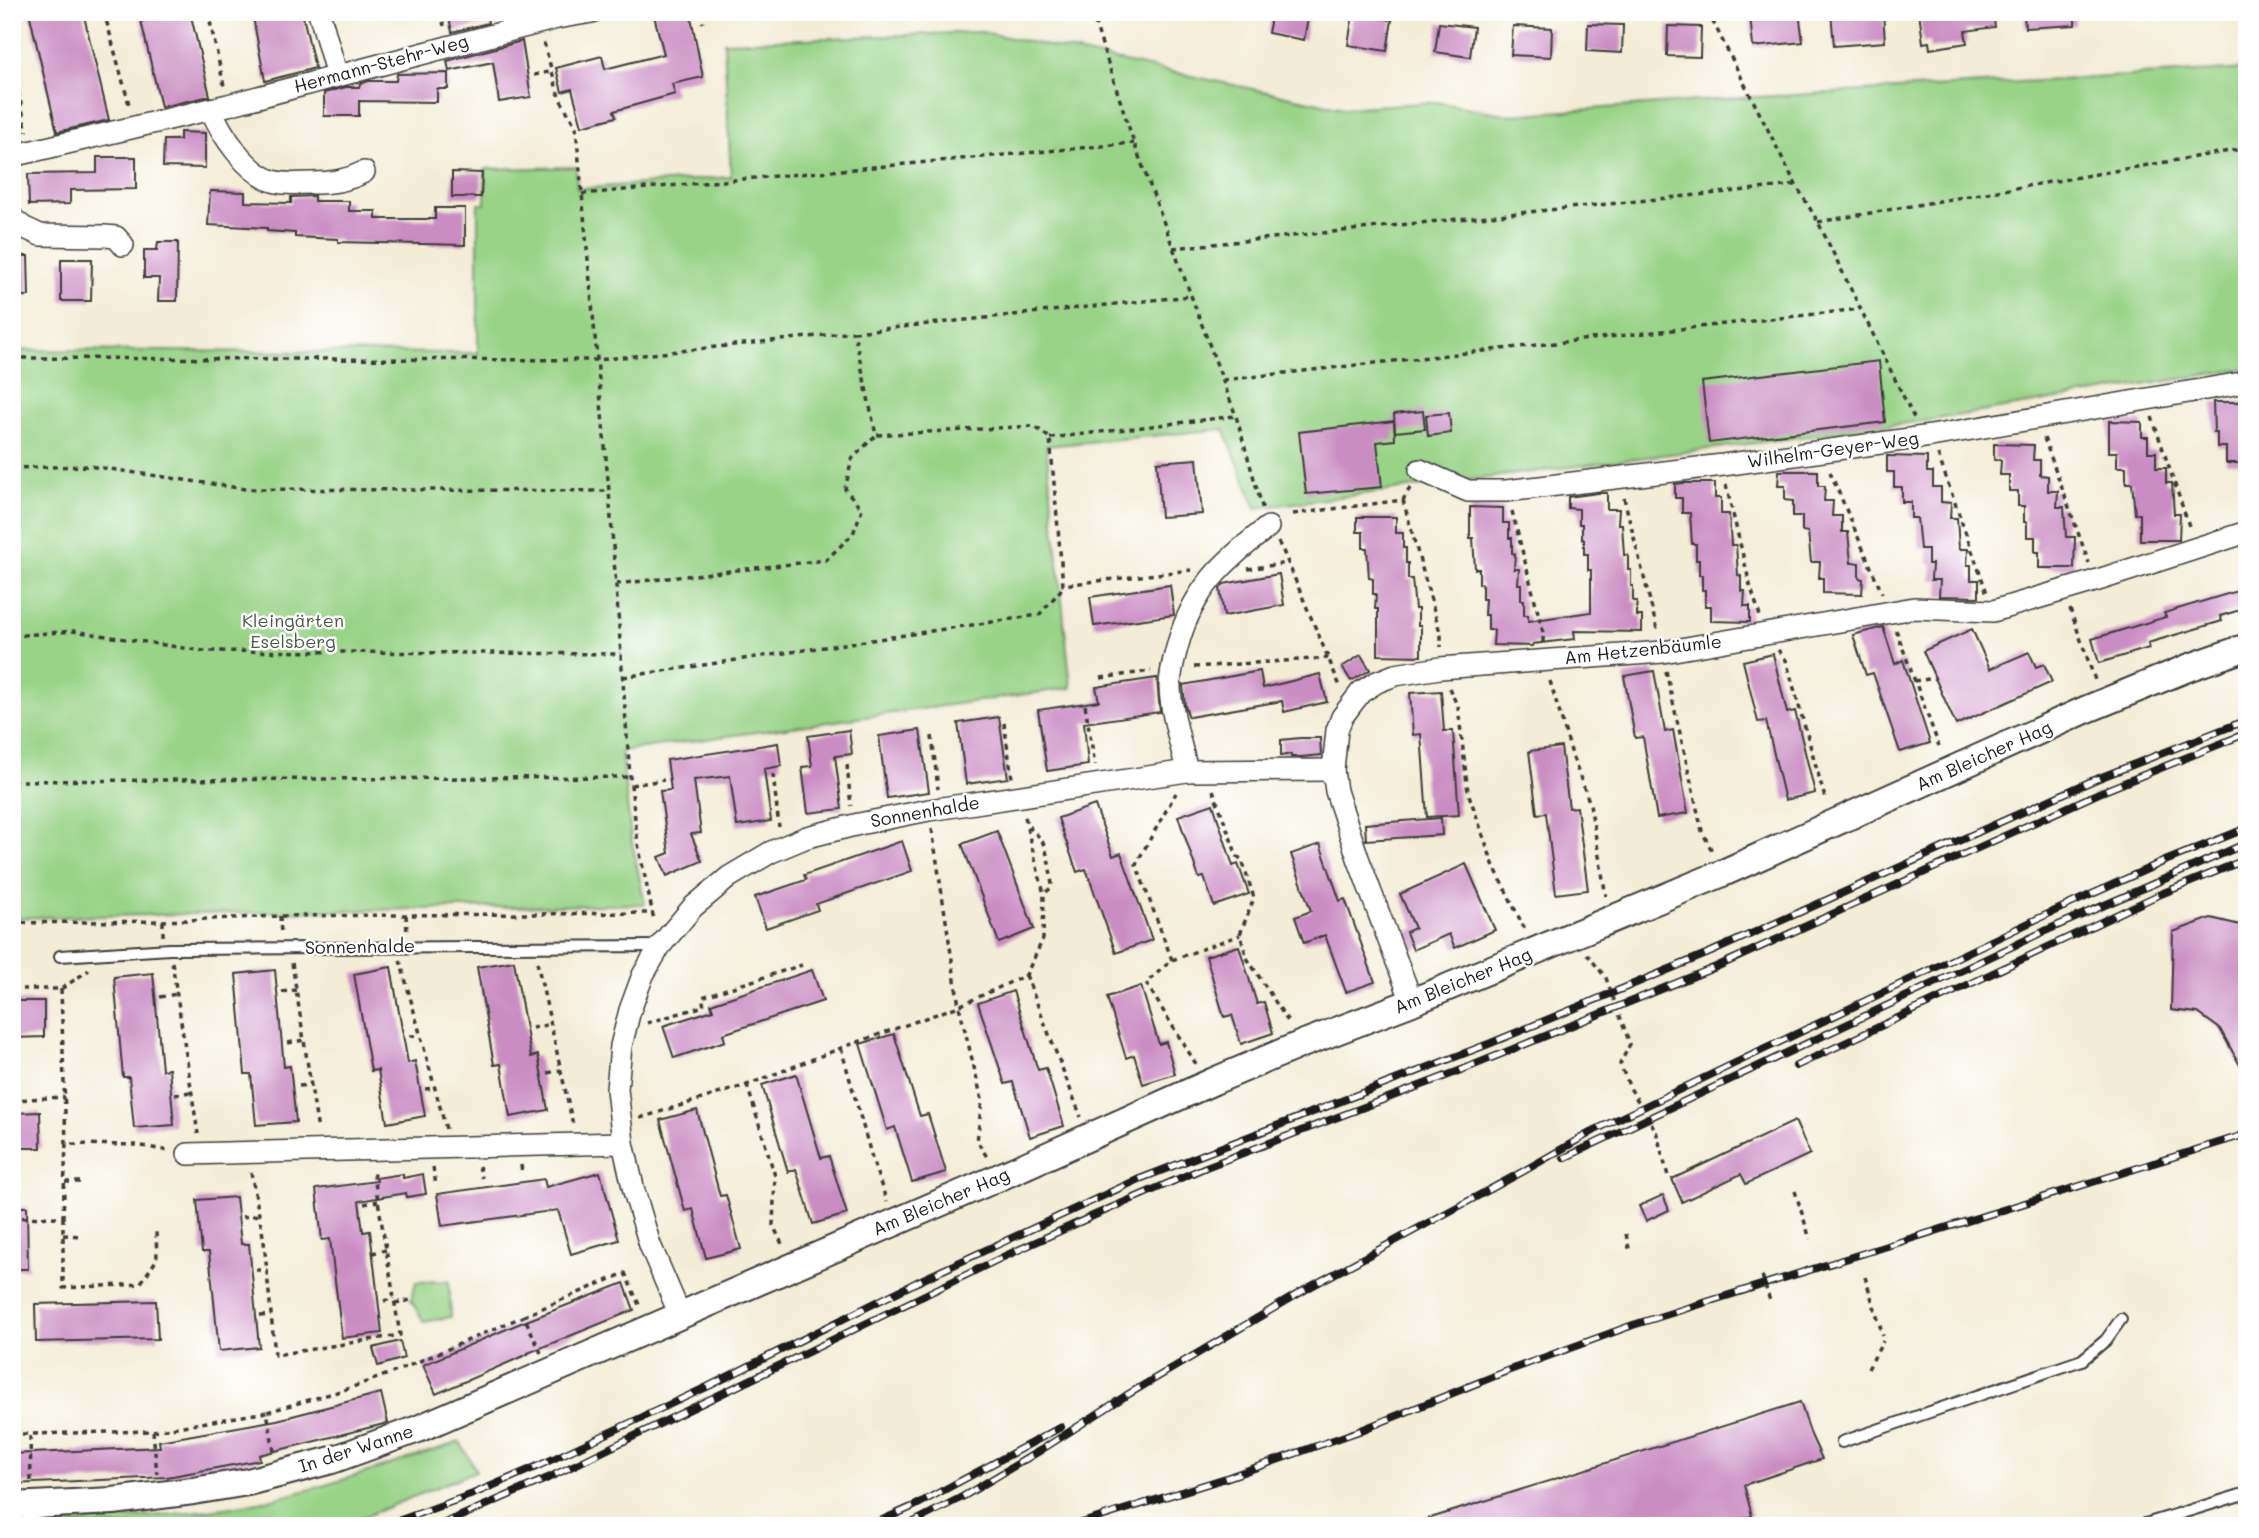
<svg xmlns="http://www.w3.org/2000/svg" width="2259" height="1538" viewBox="0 0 2259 1538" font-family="Mali,sans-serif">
	<rect width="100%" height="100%" fill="#fff"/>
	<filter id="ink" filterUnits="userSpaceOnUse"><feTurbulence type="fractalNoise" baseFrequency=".0143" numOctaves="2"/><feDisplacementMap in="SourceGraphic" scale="14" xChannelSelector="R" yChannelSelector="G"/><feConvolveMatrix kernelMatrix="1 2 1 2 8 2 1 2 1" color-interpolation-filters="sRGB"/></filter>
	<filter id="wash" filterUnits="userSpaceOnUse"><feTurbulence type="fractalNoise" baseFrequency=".00686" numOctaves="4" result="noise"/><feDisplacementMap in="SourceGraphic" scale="28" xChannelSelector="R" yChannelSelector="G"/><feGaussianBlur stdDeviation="1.57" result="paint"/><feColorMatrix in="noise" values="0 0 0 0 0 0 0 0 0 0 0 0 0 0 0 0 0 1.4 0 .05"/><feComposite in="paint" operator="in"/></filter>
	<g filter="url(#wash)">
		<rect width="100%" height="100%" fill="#f3ecd6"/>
		<g fill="#98d387" stroke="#5a7852" stroke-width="2">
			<polygon points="982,32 1343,108 1436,102 1510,115 1740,98 2247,69 2247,368 1931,420 1256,508 1224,429 1046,446 1071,688 621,751 631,838 645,904 12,918 12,350 478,353 478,204 485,204 485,169 576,167 577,189 731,177 724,42"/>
			<polygon points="449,1281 451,1317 424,1322 411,1300 416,1282"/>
			<path d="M460,1442L476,1471L342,1526H29C94,1521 160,1517 225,1508C305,1496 383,1466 460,1442Z"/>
		</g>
		<g id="blocks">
			<g fill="#ca8dc3">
				<polygon points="29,12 83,12 109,120 57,132"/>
				<polygon points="139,12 190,12 210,96 161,107"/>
				<polygon points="252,12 302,12 315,68 265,81"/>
				<polygon points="448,12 486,12 488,23 452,32"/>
				<polygon points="653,12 690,12 703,77 672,84 675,94 614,111 616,117 582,126 572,89 562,92 556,68 602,56 605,69 664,54"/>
				<polygon points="1272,12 1309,12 1304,40 1268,33"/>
				<polygon points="1776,12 1799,12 1803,42 1753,47 1750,15"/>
				<polygon points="1831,12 1883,12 1885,42 1834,46"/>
				<polygon points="1919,12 1993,12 1995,27 1965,31 1967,43 1930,49 1929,42 1923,43"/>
				<polygon points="2024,12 2075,12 2075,25 2025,28"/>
				<polygon points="1353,14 1392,20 1387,51 1348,45"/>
				<polygon points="1439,23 1474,27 1470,57 1435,52"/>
				<polygon points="1588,24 1623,25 1622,53 1587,51"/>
				<polygon points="1513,26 1552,28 1551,57 1511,55"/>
				<polygon points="1668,26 1701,27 1700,57 1667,56"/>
				<polygon points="522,41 531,97 499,102 493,62 449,71 447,61"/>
				<polygon points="448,73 448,89 437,89 437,102 359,101 359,116 324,116 324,93 346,87 359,87 360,84 369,81 396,81 397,74"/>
				<polygon points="180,132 205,133 205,168 163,167 164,140 180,140"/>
				<polygon points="97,157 136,157 136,189 70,190 70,204 29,205 28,174 97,173"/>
				<polygon points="452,172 482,173 481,197 452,197"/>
				<polygon points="210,191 245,192 245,202 291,203 291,197 314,196 314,201 349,201 349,211 376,211 376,219 435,219 435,208 465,208 465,245 338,242 338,239 295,237 295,233 267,231 267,228 208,225"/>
				<polygon points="158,242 178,242 177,301 158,301 159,278 144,278 144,250 157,250"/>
				<polygon points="12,256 28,256 29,296 12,296"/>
				<polygon points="61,259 92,259 91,301 61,301"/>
				<polygon points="1879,361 1885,422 1709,443 1702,382"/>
				<polygon points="2213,402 2247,402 2247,463 2226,463 2226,447 2217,447 2217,432 2214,432"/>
				<polygon points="1423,411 1425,429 1395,432 1394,414"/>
				<polygon points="1449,413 1451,433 1428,436 1426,415"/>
				<polygon points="1394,421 1395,440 1377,442 1382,487 1306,494 1299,432"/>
				<polygon points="2109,421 2142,422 2142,437 2148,437 2148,452 2156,452 2156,468 2166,468 2166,483 2172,483 2174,514 2180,514 2179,540 2140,540 2140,514 2135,514 2132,483 2126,483 2126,467 2117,467 2117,452 2109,452"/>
				<polygon points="1994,444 2034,445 2033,460 2040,460 2040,475 2048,476 2048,491 2058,491 2057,507 2064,507 2066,537 2075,537 2074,568 2039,568 2039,552 2035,552 2035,537 2027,537 2027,522 2024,522 2024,506 2018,506 2018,491 2009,491 2009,475 2000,475 2001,460 1994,460"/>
				<polygon points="1887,456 1927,457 1927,472 1933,472 1933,487 1941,487 1941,502 1951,503 1950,518 1957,518 1959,549 1968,549 1967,565 1971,565 1971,580 1979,580 1979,597 1939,596 1940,580 1931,580 1932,564 1928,564 1928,549 1920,549 1917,518 1911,518 1911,502 1902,502 1902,487 1894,487 1894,472 1887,472"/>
				<polygon points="1197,459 1202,514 1161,517 1157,462"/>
				<polygon points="1779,471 1818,471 1818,486 1825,486 1824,501 1833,501 1832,516 1842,516 1842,532 1848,532 1851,563 1859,563 1859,578 1863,579 1862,594 1823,593 1823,578 1819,578 1820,562 1811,562 1808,532 1802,531 1802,516 1793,516 1793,501 1785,500 1785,486 1778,486"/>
				<polygon points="1684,483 1715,483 1715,498 1721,498 1721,514 1729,514 1731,545 1736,545 1738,575 1741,576 1741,591 1745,591 1744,606 1750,606 1750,622 1711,621 1711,606 1705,606 1705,590 1702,590 1702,575 1699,575 1699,560 1696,560 1696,544 1692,544 1690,513 1682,513 1682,498 1675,498 1675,484"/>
				<polygon points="1598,493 1607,493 1607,509 1619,509 1618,524 1622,524 1624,555 1628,555 1628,570 1631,570 1631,586 1633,586 1633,601 1637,601 1637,616 1642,616 1642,632 1574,631 1575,639 1533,644 1533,646 1493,645 1494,630 1488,630 1488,615 1484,615 1485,599 1482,599 1482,584 1479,584 1479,569 1475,569 1473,538 1470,538 1470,507 1503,508 1503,523 1509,523 1509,538 1512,538 1512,553 1515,554 1514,569 1519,569 1518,584 1521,584 1521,600 1524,600 1524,615 1528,615 1528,621 1591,612 1591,570 1588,570 1588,554 1584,554 1584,539 1582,539 1582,524 1579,524 1579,509 1568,508 1568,497"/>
				<polygon points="1357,517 1396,517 1396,533 1403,533 1403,548 1406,548 1406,563 1408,563 1408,579 1412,579 1415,609 1418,609 1418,625 1421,625 1421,656 1378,655 1378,609 1375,609 1376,594 1373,594 1373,579 1369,578 1367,548 1363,548 1363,532 1357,532"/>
				<polygon points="1279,574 1284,605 1224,616 1220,589 1224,584"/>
				<polygon points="1170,585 1174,615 1094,626 1090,597"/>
				<polygon points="2247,588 2247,608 2220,616 2222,621 2148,643 2149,648 2099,663 2092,639 2166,617 2164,613"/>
				<polygon points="1883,627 1895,664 1903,660 1930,743 1900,752 1873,673 1866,675 1853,635"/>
				<polygon points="1972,629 1990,669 2029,652 2036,667 2044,664 2052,682 1956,725 1923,651"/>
				<polygon points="1773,654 1787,713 1795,711 1815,793 1785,800 1766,721 1758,722 1743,661"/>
				<polygon points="1361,655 1370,670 1351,681 1342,667"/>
				<polygon points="1260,671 1263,688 1320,674 1327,702 1284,712 1282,701 1189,717 1185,706 1183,685"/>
				<polygon points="1654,671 1665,732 1673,730 1688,813 1657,818 1643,737 1635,738 1624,676"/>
				<polygon points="1157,678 1160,712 1084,723 1088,765 1047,771 1038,710 1099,701 1096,687"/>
				<polygon points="1441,691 1444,731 1453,731 1459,815 1427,817 1421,734 1413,735 1410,693"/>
				<polygon points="999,717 1008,778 966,784 958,723"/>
				<polygon points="849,730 852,754 835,756 842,809 808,813 802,767 812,766 808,736"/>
				<polygon points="920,730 929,792 887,798 879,736"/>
				<polygon points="1300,738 1320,738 1321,755 1301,757 1291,757 1291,754 1281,756 1281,740"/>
				<polygon points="778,743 781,766 764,769 771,821 737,826 730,776 694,780 701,833 691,834 702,861 667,876 659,857 669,853 660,791 671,790 667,760"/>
				<polygon points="1561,747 1569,808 1577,807 1588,890 1556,894 1546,813 1537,814 1529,751"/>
				<polygon points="1213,804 1233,866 1238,864 1249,894 1214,906 1204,877 1199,878 1178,816"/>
				<polygon points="1095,805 1113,856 1121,853 1152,940 1116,953 1086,869 1077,872 1058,818"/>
				<polygon points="1441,818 1442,835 1366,840 1365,824"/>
				<polygon points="997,831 1034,929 999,943 962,844"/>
				<polygon points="902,841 912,871 816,904 818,910 766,928 755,897 806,880 804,875"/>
				<polygon points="1320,844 1340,901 1345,899 1375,982 1346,992 1325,935 1304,943 1295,917 1311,911 1291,854"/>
				<polygon points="1466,864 1495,930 1455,948 1449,934 1413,950 1406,932 1415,928 1400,894"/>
				<polygon points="2211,918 2240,925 2247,929 2247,1078 2220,1029 2198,1013 2171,1010 2173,932"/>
				<polygon points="1239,946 1257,1004 1264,1002 1273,1033 1241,1044 1232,1015 1224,1017 1206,956"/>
				<polygon points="514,961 531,1057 538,1055 548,1110 510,1117 501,1064 494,1065 477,967"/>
				<polygon points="391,967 408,1063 415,1061 425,1116 387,1123 378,1070 371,1071 354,974"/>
				<polygon points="275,970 284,1067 290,1066 296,1122 256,1125 251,1074 245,1074 236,974"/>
				<polygon points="812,970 823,1001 723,1034 725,1041 674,1058 663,1026 713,1010 711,1004"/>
				<polygon points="153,973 162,1070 169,1069 174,1125 134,1128 129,1077 123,1077 114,977"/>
				<polygon points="1141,986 1159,1044 1166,1042 1175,1074 1143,1084 1134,1055 1126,1058 1107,997"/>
				<polygon points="1013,991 1038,1070 1046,1068 1064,1126 1030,1137 1013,1082 1005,1084 978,1003"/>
				<polygon points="12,1001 44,1001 44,1037 12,1038"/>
				<polygon points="894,1034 920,1116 928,1114 946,1172 912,1182 895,1127 887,1130 860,1044"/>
				<polygon points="796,1074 821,1158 829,1156 847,1214 813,1224 796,1169 788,1172 762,1085"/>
				<polygon points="697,1110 720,1196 726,1195 741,1249 706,1258 693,1209 685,1211 660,1120"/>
				<polygon points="40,1112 41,1148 12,1148 12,1113"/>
				<polygon points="1795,1121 1810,1154 1746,1184 1741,1174 1682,1202 1672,1179"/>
				<polygon points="600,1172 619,1240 571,1254 558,1210 442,1226 437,1194 544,1179 546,1187"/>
				<polygon points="403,1174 403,1178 423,1174 426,1194 407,1197 406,1193 359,1201 363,1232 370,1231 382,1333 342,1338 330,1239 322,1240 316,1189 377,1181 376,1178"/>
				<polygon points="1663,1195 1669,1210 1646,1221 1639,1206"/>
				<polygon points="236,1197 241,1244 249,1244 259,1347 219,1351 209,1252 202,1252 197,1200"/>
				<polygon points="12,1207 27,1207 28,1269 12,1269"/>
				<polygon points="624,1283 634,1310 528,1353 528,1354 436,1394 423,1365 516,1325"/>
				<polygon points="156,1301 158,1339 36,1342 35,1304"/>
				<polygon points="400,1341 404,1358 378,1366 373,1348"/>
				<polygon points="381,1393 388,1423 259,1455 260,1460 167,1477 12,1484 12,1454 160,1447 159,1441 277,1420"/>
				<polygon points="1800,1402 1811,1435 1822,1459 1744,1485 1752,1516 1720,1526 1419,1526 1418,1522"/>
			</g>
		</g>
	</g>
	<g filter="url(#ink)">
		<use href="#blocks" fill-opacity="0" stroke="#3c3b38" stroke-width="2"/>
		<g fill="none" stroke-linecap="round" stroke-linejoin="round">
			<defs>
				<g id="service">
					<polyline points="60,956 170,949 660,946"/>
					<polyline points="1842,1442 2082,1360 2106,1340 2121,1319"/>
					<polyline points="2139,1526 2247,1493"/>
				</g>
				<g id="minor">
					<polyline points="319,12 337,76"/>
					<path d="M211,109C221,134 247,173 273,181C285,185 299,183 311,183C331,183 346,181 364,172"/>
					<polyline points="12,156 228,105 557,18 592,12"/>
					<polyline points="12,218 23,227 40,235 105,236 116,237 123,245"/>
					<polyline points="1420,470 1468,491 1506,491 1723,465 1931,436 2247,382"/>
					<path d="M1187,771C1181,744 1171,714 1170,687C1170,671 1174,659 1178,644C1193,589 1224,561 1268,527"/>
					<polyline points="1412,1002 1358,858 1336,791 1333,770 1337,730 1342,717 1361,692 1377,682 1395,675 1440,668 1663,652 1914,608 1993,611 2095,581 2247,532"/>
					<polyline points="188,1154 623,1143"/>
					<polyline points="680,1315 650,1245 634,1191 623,1143 617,1089 621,1046 630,1010 643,975 660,946 693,907 729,877 771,852 807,837 859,824 929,810 1187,771 1333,770"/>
				</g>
				<polyline id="tertiary" points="12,1506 113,1501 193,1491 248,1482 332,1460 418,1429 1002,1176 1214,1081 1302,1044 1412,1002 1723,873 2085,710 2190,667 2247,647"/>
			</defs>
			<use href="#service" stroke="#3c3b38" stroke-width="14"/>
			<use href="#minor" stroke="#3c3b38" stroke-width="24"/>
			<use href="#tertiary" stroke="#3c3b38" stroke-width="30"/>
			<g stroke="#3c3b38" stroke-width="3.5" stroke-dasharray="5 5" stroke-linecap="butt">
				<polyline points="104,12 130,108"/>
				<polyline points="208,12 224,86"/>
				<polyline points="441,12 444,26"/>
				<polyline points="700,12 703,23"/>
				<polyline points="1094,12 1093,17 1134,143 1236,416 1263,510"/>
				<polyline points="1708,12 1796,185 1818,222 1915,420"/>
				<polyline points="544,43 559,97 576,127 609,491 630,777 638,844 654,920"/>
				<polyline points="12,62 27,132"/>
				<polyline points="534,75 553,71"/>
				<polyline points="582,194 1134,143"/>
				<polyline points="1818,222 2247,148"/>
				<polyline points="1173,248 1796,185"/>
				<polyline points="854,332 1191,296"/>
				<polyline points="12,358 597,360 854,332 876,435 1034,426 1050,438 1063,585 1191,570"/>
				<polyline points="1223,380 1860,309"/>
				<polyline points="2152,417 2190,529"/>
				<polyline points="1050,438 1236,416"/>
				<polyline points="2044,438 2089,563"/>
				<polyline points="1938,455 1987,593"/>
				<polyline points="12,468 89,466 246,489 609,491"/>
				<polyline points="1830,472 1882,593"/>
				<polyline points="1726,485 1750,585 1760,616"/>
				<polyline points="1624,498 1658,633"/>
				<polyline points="1403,500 1441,636 1441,647"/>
				<polyline points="1512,511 1543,632 1543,642"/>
				<polyline points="1293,514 1403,500 1410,488"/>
				<polyline points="1278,542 1283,551 1340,686"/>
				<polyline points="1248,569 1288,563"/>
				<polyline points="616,584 826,560 853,534 862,509 845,489 852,459 876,435"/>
				<polyline points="2070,609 2095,680"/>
				<polyline points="1896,630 1939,746"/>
				<polyline points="12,636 73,631 204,651 621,654"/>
				<polyline points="1778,650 1786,660 1825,798"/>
				<polyline points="1194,667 1328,658"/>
				<polyline points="1666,671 1702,831 1713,853"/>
				<polyline points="623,677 1039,615 1060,591 1063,585"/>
				<polyline points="1101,678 1151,671"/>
				<polyline points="1550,681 1573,758 1590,804 1606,896"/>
				<polyline points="1914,681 1936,678"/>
				<polyline points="1449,688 1458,707 1468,792 1493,864 1526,932"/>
				<polyline points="1085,705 1095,765"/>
				<polyline points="1004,723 1012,778"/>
				<polyline points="932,736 938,789"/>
				<polyline points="847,765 851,806"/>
				<polyline points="773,774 779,827"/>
				<polyline points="12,781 630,777"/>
				<polyline points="631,785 664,780"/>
				<polyline points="1213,790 1237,856 1242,860 1254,898 1240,934 1247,958 1289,1023"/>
				<polyline points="1027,828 1044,894"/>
				<polyline points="932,829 959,1006 982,1100 977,1141 987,1157"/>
				<polyline points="406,915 407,933"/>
				<polyline points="280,916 281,935"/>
				<polyline points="12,923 163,921 280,916 652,913"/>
				<polyline points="163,936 163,921"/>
				<polyline points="1587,954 1606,978 1630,1044 1620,1064 1630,1088 1656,1131 1668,1176"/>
				<polyline points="400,960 446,1129"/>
				<polyline points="1172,960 1136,864 1176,793"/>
				<polyline points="172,962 198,1134"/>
				<polyline points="537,962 573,1125"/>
				<polyline points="292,963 318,1131"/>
				<polyline points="1026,975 1081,1117"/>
				<polyline points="12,989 61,989 89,970"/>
				<polyline points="61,989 66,1144"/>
				<polyline points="282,992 296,990"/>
				<polyline points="160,997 177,994"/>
				<polyline points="647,1023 704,1006 702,997 802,965"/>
				<polyline points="532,1028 551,1024"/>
				<polyline points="410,1036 420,1036"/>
				<polyline points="288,1043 304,1040"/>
				<polyline points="841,1048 874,1165 887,1202"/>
				<polyline points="1196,1064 1146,983 1172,960 1240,935"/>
				<polyline points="548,1073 561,1070"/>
				<polyline points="747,1085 775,1176 773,1225 783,1246"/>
				<polyline points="299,1086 311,1085"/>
				<polyline points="425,1089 435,1088"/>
				<polyline points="175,1094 192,1092"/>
				<polyline points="12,1100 65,1097"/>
				<path d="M640,1118L747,1085L841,1048L959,1006L1026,975L1043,939L1044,894L1052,887C1051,873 1049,857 1043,843C1037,831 1027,831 1025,816"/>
				<polyline points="521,1165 522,1174"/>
				<polyline points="479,1166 482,1178"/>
				<polyline points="433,1167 436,1185"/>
				<polyline points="251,1172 264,1241 275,1355 400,1335 373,1170"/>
				<polyline points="65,1182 84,1182"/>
				<polyline points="1795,1191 1810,1239"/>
				<polyline points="364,1204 378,1201"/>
				<polyline points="63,1217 63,1288 140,1284 157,1259 156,1232"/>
				<polyline points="242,1217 259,1215"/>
				<polyline points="12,1218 63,1217 66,1144 137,1145 169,1151"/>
				<polyline points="1626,1234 1630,1253"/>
				<polyline points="63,1235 81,1236"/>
				<polyline points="372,1253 386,1250"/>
				<polyline points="256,1270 267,1270"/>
				<polyline points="1762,1276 1771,1304"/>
				<polyline points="1865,1277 1883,1336"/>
				<polyline points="384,1301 394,1298"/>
				<polyline points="395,1303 411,1300"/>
				<polyline points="260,1316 271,1315"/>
				<polyline points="541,1353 524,1316 625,1273 640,1307"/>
				<polyline points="1868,1369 1883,1341"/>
				<polyline points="153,1431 267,1412"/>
				<polyline points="12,1434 30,1434"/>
				<polyline points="274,1451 267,1412 344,1390 397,1371 524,1316"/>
				<polyline points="31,1481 30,1434 153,1431 157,1474"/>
			</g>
			<use href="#service" stroke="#fff" stroke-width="10"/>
			<use href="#minor" stroke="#fff" stroke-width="21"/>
			<use href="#tertiary" stroke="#fff" stroke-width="26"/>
			<defs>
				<g id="rail">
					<polyline points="1796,1066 2156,896 2247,859"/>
					<polyline points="1564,1158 2045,931 2247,843"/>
					<polyline points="384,1526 473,1494 538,1466 709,1386 917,1282 1137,1180 1491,1043 1711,952 2094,780 2247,720"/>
					<polyline points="438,1526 548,1478 1003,1257 1095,1215 1206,1167 1459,1071 1716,967 2099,793 2247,733"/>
					<polyline points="869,1526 916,1505 1061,1427"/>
					<polyline points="906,1526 964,1496 1041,1450 1127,1395 1308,1288 1522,1172 1595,1130 2037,919 2165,861 2247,828"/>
					<polyline points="1072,1526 1226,1478 1359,1431 1507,1371 1633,1325 2247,1134"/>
				</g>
			</defs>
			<use href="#rail" stroke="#1c1c1c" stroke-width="8"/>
			<use href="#rail" stroke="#fff" stroke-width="5" stroke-dasharray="16" stroke-linecap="butt"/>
		</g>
	</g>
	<g text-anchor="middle" stroke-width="5" stroke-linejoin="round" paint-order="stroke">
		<g font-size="18" fill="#1c1c1c" stroke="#fff">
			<text transform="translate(381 64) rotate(-15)" y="6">Hermann-Stehr-Weg</text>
			<text transform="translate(1833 450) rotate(-8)" y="6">Wilhelm-Geyer-Weg</text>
			<text transform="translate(1643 650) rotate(-6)" y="6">Am Hetzenbäumle</text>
			<text transform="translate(1984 756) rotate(-24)" y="6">Am Bleicher Hag</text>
			<text transform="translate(925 812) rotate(-10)" y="6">Sonnenhalde</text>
			<text transform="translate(360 947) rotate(-1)" y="6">Sonnenhalde</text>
			<text transform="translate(1463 981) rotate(-22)" y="6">Am Bleicher Hag</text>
			<text transform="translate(941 1202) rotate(-23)" y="6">Am Bleicher Hag</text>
			<text transform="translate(356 1449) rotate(-18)" y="6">In der Wanne</text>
		</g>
		<g font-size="18" fill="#475c41" stroke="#fff">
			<text x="293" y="627">Kleingärten<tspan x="293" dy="21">Eselsberg</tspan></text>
		</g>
	</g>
	<rect width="2259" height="1538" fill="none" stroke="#fff" stroke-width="42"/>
</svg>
